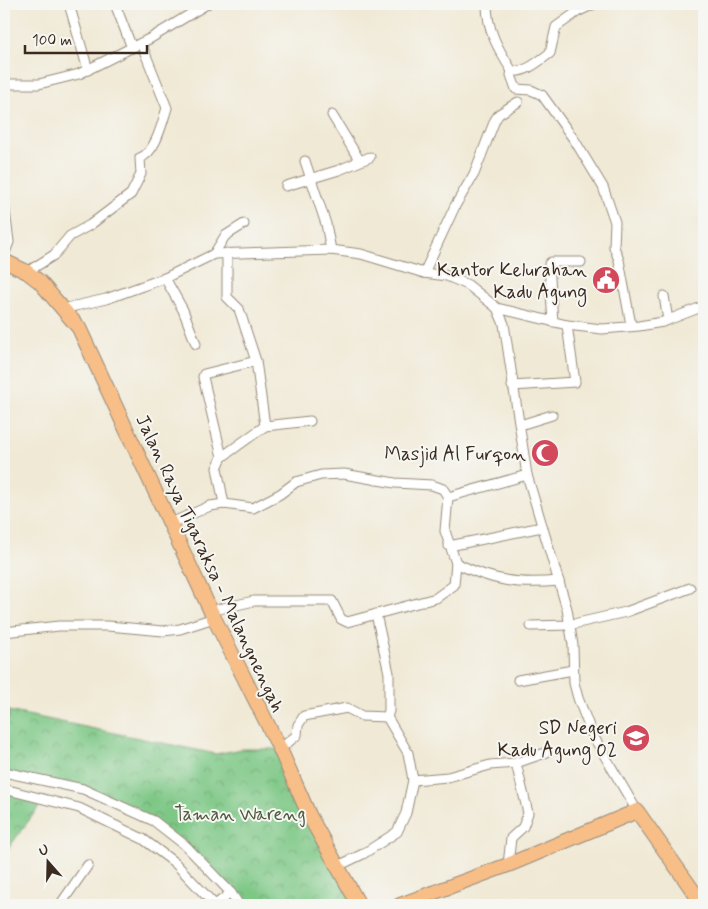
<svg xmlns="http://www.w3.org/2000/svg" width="708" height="909" viewBox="0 0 708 909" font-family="Mynerve,sans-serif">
	<defs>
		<pattern id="park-crowns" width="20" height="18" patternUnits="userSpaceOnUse" patternTransform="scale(1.25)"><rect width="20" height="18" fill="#7ec886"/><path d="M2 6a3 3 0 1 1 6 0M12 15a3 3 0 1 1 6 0" fill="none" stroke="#68a36d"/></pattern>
	</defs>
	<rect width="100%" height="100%" fill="#f6f6f2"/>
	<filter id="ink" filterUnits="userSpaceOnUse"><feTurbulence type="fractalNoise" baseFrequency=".02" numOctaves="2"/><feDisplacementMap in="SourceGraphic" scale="10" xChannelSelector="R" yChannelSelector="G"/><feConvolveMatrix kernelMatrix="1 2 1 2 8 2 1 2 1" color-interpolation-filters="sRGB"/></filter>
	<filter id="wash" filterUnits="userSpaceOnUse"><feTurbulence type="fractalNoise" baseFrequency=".0096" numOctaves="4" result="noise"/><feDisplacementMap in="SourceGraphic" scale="20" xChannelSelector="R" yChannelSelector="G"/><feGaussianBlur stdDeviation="1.12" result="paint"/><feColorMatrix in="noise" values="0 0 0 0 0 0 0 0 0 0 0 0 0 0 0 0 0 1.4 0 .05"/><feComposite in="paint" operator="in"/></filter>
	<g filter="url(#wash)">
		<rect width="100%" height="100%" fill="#f0e9d5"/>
		<g fill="url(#park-crowns)" stroke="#5c7952">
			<polygon points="8,711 216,754 242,749 280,749 359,905 239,905 231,893 154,821 83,789 4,772 4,740"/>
			<polygon points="4,789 44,800 4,854"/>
		</g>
	</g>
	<g filter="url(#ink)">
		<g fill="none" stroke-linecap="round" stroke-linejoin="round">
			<defs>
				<g id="minor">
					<polyline points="69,4 88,70"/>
					<polyline points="115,4 132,48"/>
					<path d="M487,4C487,30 498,49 512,71C526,73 539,61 550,53L556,27L577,12L594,4"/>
					<polyline points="512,71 511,75 516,89 531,90 542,95 575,141 603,187 615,222 614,247 619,260 631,325"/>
					<polyline points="4,84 39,84 79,74 151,38 207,4"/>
					<polyline points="332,115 360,161"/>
					<polyline points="305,161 326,224 331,250"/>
					<polyline points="286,186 339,170 370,157"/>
					<polyline points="4,203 9,242 4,255"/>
					<polyline points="227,253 227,297 239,309 256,361 265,426"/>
					<polyline points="214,254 225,236 244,224"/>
					<path d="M27,272L54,255L70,236L90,225L131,194L141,174L140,158C156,152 162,123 167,108L141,43"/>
					<polyline points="424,273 455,206 474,174 495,120 499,114 518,102"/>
					<polyline points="165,278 183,310 196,344"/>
					<polyline points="664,296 668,320"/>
					<polyline points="497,308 504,324 527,475 567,609 573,645 574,683 578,698 592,734 637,811"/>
					<polyline points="62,309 106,299 165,278 214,254 331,250 361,254 424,273 447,276 468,285 497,308 567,325 602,329 639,326 663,322 704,306"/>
					<polyline points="553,322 549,264 551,262 581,262"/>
					<polyline points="512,386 575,382 567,325"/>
					<polyline points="520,425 552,415"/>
					<polyline points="222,457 265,426 310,421"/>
					<polyline points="224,504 217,468 222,457 203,377 204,374 256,361"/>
					<polyline points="171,523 210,506 224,504 253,508 280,494 296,482 321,475 344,474 395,483 432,485 443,489 448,497 527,475"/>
					<polyline points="449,546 542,527"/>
					<path d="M456,563C492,581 518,585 559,581"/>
					<polyline points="210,611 254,601 332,601 341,619 347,622 436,598 454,585 456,563 445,531 448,497"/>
					<polyline points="531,626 569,625 626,612 690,588"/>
					<polyline points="4,632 59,626 108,626 163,631 180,629 214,618"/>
					<polyline points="518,680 573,670"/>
					<polyline points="4,714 4,710"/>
					<polyline points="387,717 408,753 413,780"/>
					<polyline points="280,749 297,735 298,725 304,716 347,708 362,716 387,717 389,711 389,673 376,614"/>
					<polyline points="4,772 83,789 154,821 186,846 231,893 239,905"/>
					<polyline points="4,789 79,808 143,839 175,863 215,905"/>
					<polyline points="508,865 511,838 523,827 528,813 516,763"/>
					<polyline points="338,866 363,854 397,832 406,813 413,780 448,777 490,765 516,763 545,753"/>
					<polyline points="60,905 88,865"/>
					<polyline points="215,905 231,893"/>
				</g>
				<g id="primary">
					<polyline points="4,261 27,272 40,282 79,328 214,618 280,749 310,817 359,905"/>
					<polyline points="400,905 508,865 637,811 703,905"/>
				</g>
			</defs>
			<use href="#minor" stroke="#968a7a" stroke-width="11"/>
			<use href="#primary" stroke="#968a7a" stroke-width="16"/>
			<use href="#minor" stroke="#fff" stroke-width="9"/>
			<use href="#primary" stroke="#f7be87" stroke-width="14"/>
		</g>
	</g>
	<defs>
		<symbol id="civic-disc" viewBox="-11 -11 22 22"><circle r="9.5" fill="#d1495b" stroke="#f6f6f2"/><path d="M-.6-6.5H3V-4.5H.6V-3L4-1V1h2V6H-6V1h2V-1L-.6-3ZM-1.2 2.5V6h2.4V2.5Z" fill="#fff"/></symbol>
		<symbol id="mosque-disc" viewBox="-11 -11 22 22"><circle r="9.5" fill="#d1495b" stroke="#f6f6f2"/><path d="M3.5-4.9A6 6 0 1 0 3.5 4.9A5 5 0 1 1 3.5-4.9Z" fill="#fff"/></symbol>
		<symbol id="school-disc" viewBox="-11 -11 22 22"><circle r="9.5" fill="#d1495b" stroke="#f6f6f2"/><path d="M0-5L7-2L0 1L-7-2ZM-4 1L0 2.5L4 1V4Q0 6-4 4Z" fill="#fff"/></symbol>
	</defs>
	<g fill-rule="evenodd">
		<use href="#civic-disc" x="590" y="264" width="32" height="32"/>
		<use href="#mosque-disc" x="529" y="437" width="32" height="32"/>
		<use href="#school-disc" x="620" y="722" width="32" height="32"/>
	</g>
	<g text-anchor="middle" stroke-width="4" stroke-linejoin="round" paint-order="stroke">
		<g font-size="19" fill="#3b2a1e" stroke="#f6f6f2" text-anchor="end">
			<text x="587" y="276">Kantor Kelurahan<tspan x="587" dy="22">Kadu Agung</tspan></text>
			<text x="526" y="460">Masjid Al Furqon</text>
			<text x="617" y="734">SD Negeri<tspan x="617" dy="22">Kadu Agung 02</tspan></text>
		</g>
		<g font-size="19" fill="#3b2a1e" stroke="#f6f6f2">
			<text transform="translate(211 563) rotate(65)" y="7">Jalan Raya Tigaraksa - Malangnengah</text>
		</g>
		<g font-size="19" fill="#4f593d" stroke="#f6f6f2">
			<text x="240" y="820">Taman Wareng</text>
		</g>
	</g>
	<rect width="708" height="909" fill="none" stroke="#f6f6f2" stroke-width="20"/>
	<g transform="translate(48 862) rotate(340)" stroke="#f6f6f2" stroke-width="4" paint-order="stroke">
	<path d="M0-4L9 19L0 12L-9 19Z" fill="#3b2a1e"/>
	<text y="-8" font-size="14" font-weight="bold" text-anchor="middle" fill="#3b2a1e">U</text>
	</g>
	<path d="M25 45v8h122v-8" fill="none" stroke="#3b2a1e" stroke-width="2.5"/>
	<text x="32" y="45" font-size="15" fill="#3b2a1e" stroke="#f6f6f2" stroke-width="4" paint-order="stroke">100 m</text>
</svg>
